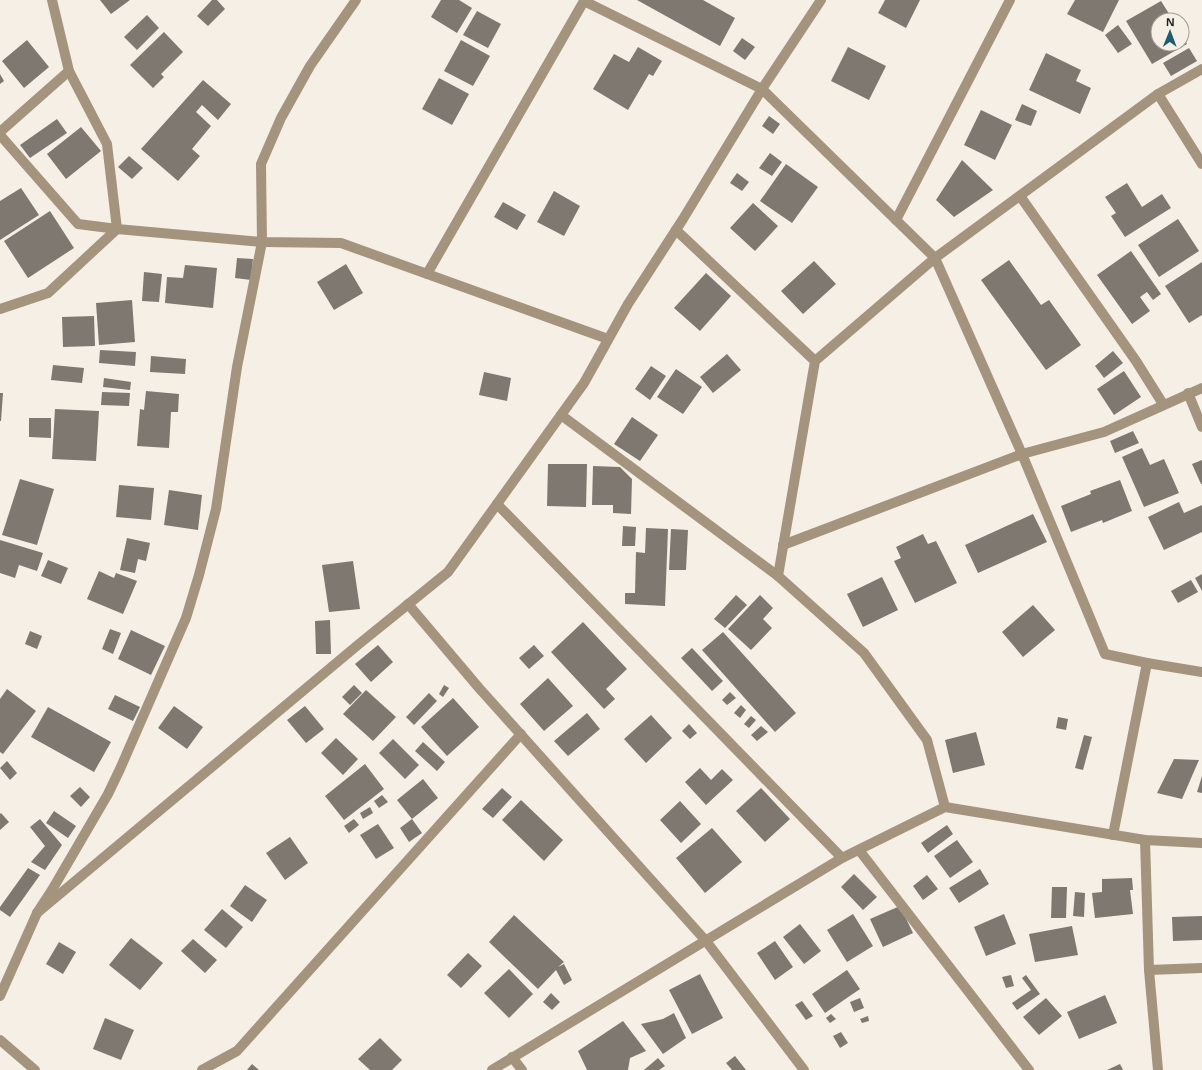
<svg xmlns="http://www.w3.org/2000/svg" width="1202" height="1070" viewBox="0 0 1202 1070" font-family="'Noto Sans',sans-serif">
	<rect width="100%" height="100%" fill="#f5efe5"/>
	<g fill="#7e7870">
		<polygon points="100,0 130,0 111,14"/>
		<polygon points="212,0 217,0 225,9 208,26 197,16"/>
		<polygon points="441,0 459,0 472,8 457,33 431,17"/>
		<polygon points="637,0 703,0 735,18 720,46"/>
		<polygon points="885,0 920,0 906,28 878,13"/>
		<polygon points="1075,0 1119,0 1103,32 1067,14"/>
		<polygon points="1161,1 1173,20 1158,20 1158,44 1182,44 1182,35 1187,44 1152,64 1126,21"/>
		<polygon points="477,11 501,24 488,48 463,35"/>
		<polygon points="147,15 159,28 137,50 124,37"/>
		<polygon points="1118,25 1132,44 1118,53 1105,35"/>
		<polygon points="164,32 183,52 161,74 164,77 153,88 130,65"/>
		<polygon points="742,38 755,47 745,60 733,51"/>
		<polygon points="27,40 49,67 24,88 2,61"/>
		<polygon points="461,40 490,56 473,86 444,71"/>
		<polygon points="638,47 662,61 653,76 649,74 628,110 593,89 614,54 629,62"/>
		<polygon points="848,47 886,66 869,100 831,81"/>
		<polygon points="1189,48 1197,61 1171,76 1163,63"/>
		<polygon points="1046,53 1081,70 1076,81 1091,88 1080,114 1029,90"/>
		<polygon points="0,74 4,81 0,84"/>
		<polygon points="439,78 469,94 452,125 422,109"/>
		<polygon points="203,80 231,104 218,120 202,105 196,112 211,126 192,149 200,156 178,181 141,149"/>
		<polygon points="1022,104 1037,111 1031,126 1015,120"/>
		<polygon points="981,110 1012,125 995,160 964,145"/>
		<polygon points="769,116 780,124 773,134 762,126"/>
		<polygon points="57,119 67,133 30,158 20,145"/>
		<polygon points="81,127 101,151 66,179 47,154"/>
		<polygon points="770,153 782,162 772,176 759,168"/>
		<polygon points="129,156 143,168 132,179 118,167"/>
		<polygon points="962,160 993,190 954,217 936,200"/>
		<polygon points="786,164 818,187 792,223 760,201"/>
		<polygon points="737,173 749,182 742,191 730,183"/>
		<polygon points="1127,183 1142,207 1162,194 1171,208 1125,237 1111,216 1116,213 1105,197"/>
		<polygon points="21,188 39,215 0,240 0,201"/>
		<polygon points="554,191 580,206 564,236 537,222"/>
		<polygon points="503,202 526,215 517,230 494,217"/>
		<polygon points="753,203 778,226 755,251 730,228"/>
		<polygon points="50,211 74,248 28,278 4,241"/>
		<polygon points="1178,219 1199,251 1159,277 1138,245"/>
		<polygon points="1131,251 1161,294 1153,300 1147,292 1140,297 1150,311 1132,324 1097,275"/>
		<polygon points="237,258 253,259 251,280 235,278"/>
		<polygon points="1009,260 1041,305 1049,300 1081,345 1046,370 981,280"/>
		<polygon points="814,261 836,284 803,314 781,291"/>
		<polygon points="1202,262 1202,315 1189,323 1165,286"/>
		<polygon points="346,264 363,293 334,310 317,282"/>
		<polygon points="185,265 217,268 213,308 165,303 167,277 183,278"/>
		<polygon points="144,272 162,274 159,302 142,301"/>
		<polygon points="706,273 731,296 700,331 674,308"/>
		<polygon points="132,300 135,342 99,345 96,303"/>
		<polygon points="94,316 95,346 63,347 62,317"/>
		<polygon points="100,350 136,352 135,366 99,363"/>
		<polygon points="1113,351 1123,363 1104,378 1095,366"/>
		<polygon points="727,354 741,370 713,393 700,377"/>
		<polygon points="151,356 186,359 185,374 150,372"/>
		<polygon points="53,365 84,368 82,383 51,380"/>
		<polygon points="651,366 666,376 650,400 635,389"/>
		<polygon points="676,369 702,387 683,414 657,397"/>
		<polygon points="1124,371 1141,397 1114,415 1097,389"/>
		<polygon points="484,372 511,378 507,401 479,395"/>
		<polygon points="104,378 131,382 130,390 103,387"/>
		<polygon points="146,391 179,394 178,412 171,412 169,448 137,446 140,409 144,410"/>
		<polygon points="102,392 130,393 129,406 101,405"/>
		<polygon points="0,393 3,393 1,421 0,421"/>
		<polygon points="55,409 99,411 96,461 52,459"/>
		<polygon points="632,417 658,435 640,461 614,444"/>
		<polygon points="29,418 51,418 51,438 29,437"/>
		<polygon points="1133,431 1139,443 1115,453 1110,441"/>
		<polygon points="1142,448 1150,465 1164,459 1179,493 1144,507 1122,457"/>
		<polygon points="1202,460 1202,484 1201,484 1192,464"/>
		<polygon points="548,464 587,464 586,507 547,506"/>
		<polygon points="593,466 620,467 632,479 631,514 613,513 613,505 592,505"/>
		<polygon points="20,479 54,489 37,545 2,535"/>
		<polygon points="1120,480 1132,511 1103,523 1102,520 1071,532 1061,506 1091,494 1090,491"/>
		<polygon points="119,485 154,488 151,520 116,517"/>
		<polygon points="169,490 202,495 198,530 164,525"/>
		<polygon points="1179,502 1184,513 1202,505 1202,532 1164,550 1148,517"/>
		<polygon points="1033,514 1047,542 978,573 965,545"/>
		<polygon points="623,526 636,527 635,546 622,546"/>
		<polygon points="646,528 668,529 665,606 625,604 625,593 635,593 636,552 645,553"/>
		<polygon points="671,529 688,530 686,570 669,570"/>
		<polygon points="923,534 928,544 936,541 957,583 915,603 894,561 901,558 896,547"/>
		<polygon points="127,538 150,543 146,561 138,559 135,573 120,570"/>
		<polygon points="0,540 43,553 37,571 19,565 15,578 0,573"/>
		<polygon points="48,560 68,568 61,584 41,576"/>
		<polygon points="353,561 360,609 329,612 322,565"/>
		<polygon points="99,571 114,578 116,573 137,581 123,614 87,599"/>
		<polygon points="1202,574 1202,591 1195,578"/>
		<polygon points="882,577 898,610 863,627 847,594"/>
		<polygon points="1191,580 1198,592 1178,603 1171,591"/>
		<polygon points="736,595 747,605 725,628 714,619"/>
		<polygon points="760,595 773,608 763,619 772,628 751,650 728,629"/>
		<polygon points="1033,605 1055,630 1023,657 1002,632"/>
		<polygon points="330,620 331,654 316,654 315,621"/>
		<polygon points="583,622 627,669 606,689 615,699 604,709 551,652"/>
		<polygon points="110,629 121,633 113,654 102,649"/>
		<polygon points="131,630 165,646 151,675 118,659"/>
		<polygon points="30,631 42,636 37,649 25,644"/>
		<polygon points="723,632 796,713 775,732 702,650"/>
		<polygon points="378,645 393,662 371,682 355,664"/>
		<polygon points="534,645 544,656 529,669 519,658"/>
		<polygon points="692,648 723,681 712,691 681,658"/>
		<polygon points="548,678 573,706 544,731 520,704"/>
		<polygon points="354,685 362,693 350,705 342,697"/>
		<polygon points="444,685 449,688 443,697 439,694"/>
		<polygon points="7,689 36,711 3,754 0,752 0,699"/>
		<polygon points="366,690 396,717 373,741 343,714"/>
		<polygon points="730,692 736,698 727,705 722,700"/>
		<polygon points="429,693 437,701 414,725 406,717"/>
		<polygon points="115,695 140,707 133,721 108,709"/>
		<polygon points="453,698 479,727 447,756 421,727"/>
		<polygon points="741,705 746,710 740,718 734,713"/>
		<polygon points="174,706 203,727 187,749 158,728"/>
		<polygon points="305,706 324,729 306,743 287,720"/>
		<polygon points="48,707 111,742 94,772 31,737"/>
		<polygon points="587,713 600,729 568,756 554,741"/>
		<polygon points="651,715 672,738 646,763 624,739"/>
		<polygon points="751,716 756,720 749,728 744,724"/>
		<polygon points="1058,717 1068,719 1066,730 1056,728"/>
		<polygon points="689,724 697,733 690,739 682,731"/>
		<polygon points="761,726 768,732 757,741 751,735"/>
		<polygon points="976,732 985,765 953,773 945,740"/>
		<polygon points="1084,735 1092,737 1083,770 1075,768"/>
		<polygon points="336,738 358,759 343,775 321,753"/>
		<polygon points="393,739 419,765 405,779 379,753"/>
		<polygon points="423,742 445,762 437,771 415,751"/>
		<polygon points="1174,759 1199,760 1182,799 1157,793"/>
		<polygon points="7,761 17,773 10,780 0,768"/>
		<polygon points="365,764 384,789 344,820 325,796"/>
		<polygon points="700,768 711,780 722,769 733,780 706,805 685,782"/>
		<polygon points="1202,776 1202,793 1197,792"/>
		<polygon points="423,779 438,798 412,819 397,800"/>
		<polygon points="80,787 90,797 81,807 70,796"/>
		<polygon points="502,788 512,797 493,818 482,809"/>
		<polygon points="761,788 790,819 765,842 736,811"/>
		<polygon points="382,795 388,802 379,808 374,801"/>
		<polygon points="521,800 563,840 544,861 502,820"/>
		<polygon points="680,801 701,824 681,843 660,820"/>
		<polygon points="370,807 373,813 363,819 360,813"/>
		<polygon points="54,811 76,826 68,838 46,823"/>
		<polygon points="1,813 9,822 0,830 0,814"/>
		<polygon points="40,819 62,845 45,870 31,862 45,846 30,827"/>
		<polygon points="354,819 359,825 349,833 344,826"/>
		<polygon points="412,819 422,833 409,842 400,828"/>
		<polygon points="378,824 394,848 376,859 360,835"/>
		<polygon points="947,825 953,834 928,853 921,843"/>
		<polygon points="712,828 742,862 705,893 676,858"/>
		<polygon points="290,837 308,863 285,880 266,853"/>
		<polygon points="957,840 973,862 950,878 934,856"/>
		<polygon points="28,868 40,875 10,917 0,910 0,907"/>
		<polygon points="980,869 989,884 959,903 949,888"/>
		<polygon points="854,874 877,897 863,910 841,887"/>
		<polygon points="927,875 938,889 923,900 913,886"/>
		<polygon points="1132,878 1133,890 1130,890 1133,914 1095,918 1092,893 1102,892 1102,879"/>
		<polygon points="245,885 267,900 252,922 230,906"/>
		<polygon points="1052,887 1067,887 1066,918 1051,918"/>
		<polygon points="1075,892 1085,893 1084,917 1073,916"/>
		<polygon points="900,906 913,933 883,947 870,919"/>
		<polygon points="222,909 243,927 226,948 204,930"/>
		<polygon points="853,914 873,946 847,962 827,930"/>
		<polygon points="1004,914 1016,944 986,956 974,927"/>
		<polygon points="514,915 564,962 558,967 564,964 572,980 564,985 556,970 538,989 489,942"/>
		<polygon points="1202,916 1202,940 1173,941 1172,917"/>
		<polygon points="800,924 821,951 804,964 783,937"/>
		<polygon points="1072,926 1078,955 1035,962 1029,934"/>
		<polygon points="131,938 163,963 140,990 109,965"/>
		<polygon points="193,939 217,960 205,973 181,951"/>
		<polygon points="775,941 793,967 775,980 757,953"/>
		<polygon points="59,942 76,952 63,974 46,964"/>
		<polygon points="468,953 482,966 461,988 447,975"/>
		<polygon points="509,969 533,994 509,1018 484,993"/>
		<polygon points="847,970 860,989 825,1013 812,994"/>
		<polygon points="700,974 723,1018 692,1034 669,990"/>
		<polygon points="1011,975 1014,986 1006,988 1002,977"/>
		<polygon points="1026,975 1040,994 1017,1010 1012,1003 1031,990 1022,978"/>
		<polygon points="551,993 560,1002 552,1010 543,1002"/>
		<polygon points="1105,995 1117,1023 1079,1039 1067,1012"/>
		<polygon points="860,998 864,1008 854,1012 850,1002"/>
		<polygon points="1046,998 1062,1016 1039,1035 1023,1017"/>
		<polygon points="802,1001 813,1016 806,1020 795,1005"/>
		<polygon points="674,1013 686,1038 663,1054 641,1024 663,1019"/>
		<polygon points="831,1014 836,1019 830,1023 826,1018"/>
		<polygon points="868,1016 869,1021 862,1023 860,1019"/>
		<polygon points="105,1018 134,1030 121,1060 93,1049"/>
		<polygon points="623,1021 646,1051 630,1058 628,1070 587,1070 578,1051"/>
		<polygon points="841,1032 848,1043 840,1048 833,1036"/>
		<polygon points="380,1038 402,1060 392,1070 370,1070 358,1059"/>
		<polygon points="735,1056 746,1070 732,1070 726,1063"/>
		<polygon points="658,1058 665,1066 659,1070 644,1070"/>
		<polygon points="252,1064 259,1070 247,1070"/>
		<polygon points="1120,1064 1123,1070 1107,1070"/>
	</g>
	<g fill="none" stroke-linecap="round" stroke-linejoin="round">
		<g stroke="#a4947e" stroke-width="10">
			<polyline points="1158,94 1202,164"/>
			<polyline points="0,132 69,71"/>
			<polyline points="0,135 78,224 117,229 262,242 341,243 608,339"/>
			<polyline points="1020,196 1136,361 1163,404"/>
			<polyline points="896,220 1010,0"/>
			<polyline points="676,230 815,361"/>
			<polyline points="427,274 584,1 762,89 935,258 1022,454 1105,654 1147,663 1113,835"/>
			<polyline points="0,309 48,293 117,229 107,144 69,71 52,0"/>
			<polyline points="1188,393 1202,427"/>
			<polyline points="561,415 778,576 864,653 927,740 945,807"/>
			<polyline points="497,504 842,858"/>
			<polyline points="783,545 1022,454 1104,432 1202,388"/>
			<polyline points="778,576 815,361 935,258 1158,94 1202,69"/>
			<polyline points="408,604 479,688 706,941 804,1070"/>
			<polyline points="1147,663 1202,672"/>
			<polyline points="1145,840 1149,970 1158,1070"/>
			<polyline points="859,850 1029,1070"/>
			<polyline points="37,913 359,644 448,572 584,383 628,304 683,219 762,89 821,0"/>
			<polyline points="1149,970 1202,968"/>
			<polyline points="0,996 37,913 52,890 108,794 120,769 186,618 199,575 216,509 237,367 262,242 261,164 281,118 310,66 356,0"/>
			<polyline points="0,1040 35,1070"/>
			<polyline points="512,1057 522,1070"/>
			<polyline points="202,1070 237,1051 521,734"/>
			<polyline points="492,1070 842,858 945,807 1145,840 1202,843"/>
		</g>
	</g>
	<g transform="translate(1170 32) rotate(1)"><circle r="19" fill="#f5efe5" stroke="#a09c94"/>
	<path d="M0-3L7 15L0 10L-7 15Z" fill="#1f5d74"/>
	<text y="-6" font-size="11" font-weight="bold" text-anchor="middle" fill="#211f1b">N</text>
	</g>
</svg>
